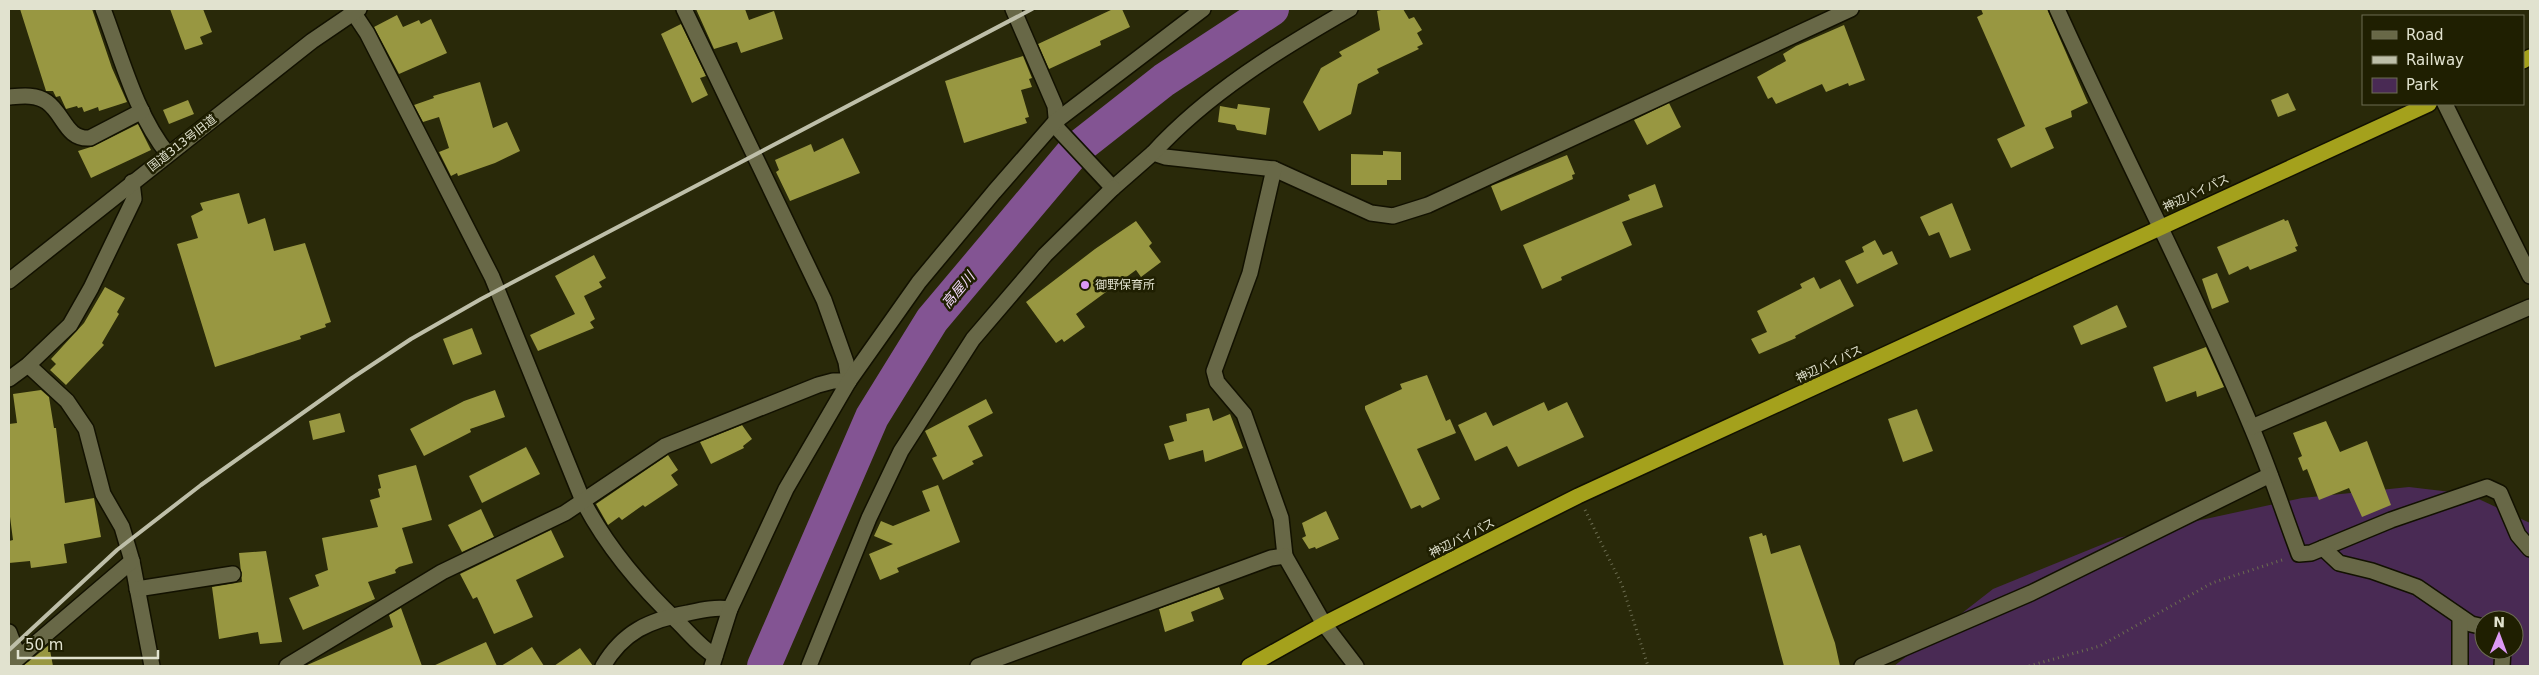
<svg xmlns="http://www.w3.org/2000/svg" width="2539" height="675" viewBox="0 0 2539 675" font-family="'DejaVu Sans','Noto Sans JP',sans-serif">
	<rect width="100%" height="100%" fill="#292909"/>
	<path fill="#492a54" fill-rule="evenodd" d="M2409,487L2468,494L2530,523V666H1894L1993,589L2118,538L2302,498ZM2484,620H2514V650H2484Z"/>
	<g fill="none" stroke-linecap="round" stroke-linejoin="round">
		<polyline stroke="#835493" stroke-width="34" points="764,666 872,417 932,320 1075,150 1164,80 1272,9"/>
	</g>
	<g fill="#989741">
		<polygon points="20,9 92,9 112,68 127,102 99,111 98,107 84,112 82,107 78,108 77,106 66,109 60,96 56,97 53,91 46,91"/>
		<polygon points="170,9 203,9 212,32 200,37 203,44 185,50"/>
		<polygon points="696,9 745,9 749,20 774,11 783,39 741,53 737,42 714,49"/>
		<polygon points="1113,9 1122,9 1130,27 1100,41 1101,45 1049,69 1038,44"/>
		<polygon points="1385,9 1403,9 1409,19 1414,17 1422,30 1417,33 1423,44 1417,47 1419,49 1377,69 1379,73 1358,84 1351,114 1319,131 1303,102 1321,68 1342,56 1339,52 1380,30 1377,11"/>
		<polygon points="1981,9 2047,9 2088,103 2071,111 2072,117 2045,128 2054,148 2011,168 1997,139 2025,126 1977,17 1983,14"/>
		<polygon points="397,15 403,27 419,20 421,24 431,19 447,53 399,74 374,27"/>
		<polygon points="681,24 706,76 700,78 708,95 692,103 661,34"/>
		<polygon points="1844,25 1865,80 1849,86 1848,83 1826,92 1822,84 1776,104 1772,97 1768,99 1757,77 1786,61 1783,54 1796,46"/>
		<polygon points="1023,56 1032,78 1029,79 1032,87 1021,90 1029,117 1025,118 1027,123 964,143 945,81"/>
		<polygon points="480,82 493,128 507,122 520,151 495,163 458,176 457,173 451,176 439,152 449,148 439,117 423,122 414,105 434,98 433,96"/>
		<polygon points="2288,93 2296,110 2278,117 2271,100"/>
		<polygon points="188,100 194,114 169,124 163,110"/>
		<polygon points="1669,103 1681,127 1647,145 1634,120"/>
		<polygon points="1238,104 1270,108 1266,135 1237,130 1235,125 1218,122 1220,106 1237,109"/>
		<polygon points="138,124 151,150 91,178 78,151 94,146"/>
		<polygon points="843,138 860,173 790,201 776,172 779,170 775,160 811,144 814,152"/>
		<polygon points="1383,151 1401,152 1401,180 1387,180 1387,185 1351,185 1351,154 1383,155"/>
		<polygon points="1567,155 1575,174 1572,175 1573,179 1501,211 1491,186"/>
		<polygon points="1655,184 1663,207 1622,222 1632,245 1561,277 1562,280 1542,289 1523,245 1630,200 1628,195"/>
		<polygon points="239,193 248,224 265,218 274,251 305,243 331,322 325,324 326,327 300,336 301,339 215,367 177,244 198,238 191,216 203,210 200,203"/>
		<polygon points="1952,203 1971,250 1950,258 1939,232 1929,236 1920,217"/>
		<polygon points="2284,219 2285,221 2288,220 2298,246 2295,247 2297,251 2250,270 2248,266 2229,275 2217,247"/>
		<polygon points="1136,221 1152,243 1149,246 1161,262 1141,277 1136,270 1076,314 1085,327 1064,342 1062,339 1056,343 1026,302 1095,249"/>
		<polygon points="1875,240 1883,255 1892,251 1898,264 1857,284 1845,261 1864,252 1862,247"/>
		<polygon points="594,255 606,278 599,282 602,287 584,296 595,319 590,322 594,328 538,351 530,335 575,314 555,276"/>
		<polygon points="2217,273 2229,302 2212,309 2202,279"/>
		<polygon points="1814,277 1820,289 1840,279 1854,306 1795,336 1796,338 1759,354 1751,339 1767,332 1757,311 1802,288 1800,284"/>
		<polygon points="105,287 125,298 117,312 119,314 102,343 104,345 66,385 50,370 56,364 51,359 84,323"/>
		<polygon points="2117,305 2127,327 2081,345 2073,326"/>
		<polygon points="472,328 482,354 453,365 443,339"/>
		<polygon points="2206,347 2224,387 2197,397 2196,391 2166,402 2153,367"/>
		<polygon points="1427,375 1446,421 1450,419 1456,433 1417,449 1440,499 1422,508 1420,505 1411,509 1365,409 1365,406 1402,389 1400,384"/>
		<polygon points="41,390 49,397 54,428 56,428 65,503 94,498 101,537 64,544 67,563 31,568 30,561 9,563 9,541 13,540 9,509 9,424 17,423 13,394"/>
		<polygon points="495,390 505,417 470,429 471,432 424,456 410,429 464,401"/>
		<polygon points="986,399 993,413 968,426 983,456 972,461 974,464 943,480 932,458 937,456 925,431"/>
		<polygon points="1544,402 1548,411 1567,402 1584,437 1518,467 1507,446 1475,461 1458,425 1486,412 1493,426"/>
		<polygon points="1209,408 1213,421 1230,414 1243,448 1205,462 1203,450 1169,460 1164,444 1174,441 1169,426 1187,421 1186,414"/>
		<polygon points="1917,409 1933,451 1903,462 1888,419"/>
		<polygon points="340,413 345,432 313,440 309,421"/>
		<polygon points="2326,421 2340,452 2367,441 2391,505 2362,517 2349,488 2319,500 2307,469 2303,471 2298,458 2302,456 2293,433"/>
		<polygon points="742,425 752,439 743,446 744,448 711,464 700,442"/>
		<polygon points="526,447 540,474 482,503 469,476"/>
		<polygon points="668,455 678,470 671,475 678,485 645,507 643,505 622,520 619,517 608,525 596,504"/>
		<polygon points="416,465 432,520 402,528 413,563 399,567 395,570 396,573 368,582 375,599 303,630 289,598 319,586 315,575 328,570 322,538 378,527 370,500 380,497 378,489 381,488 378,475"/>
		<polygon points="938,485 960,542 897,568 899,572 880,580 869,554 893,544 874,536 881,521 893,526 930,511 922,491"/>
		<polygon points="481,509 494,537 462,552 448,525"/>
		<polygon points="1326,511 1339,539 1316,549 1315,547 1309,549 1302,538 1306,536 1302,523"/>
		<polygon points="551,530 564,557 516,580 533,617 494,634 477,597 473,599 460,574"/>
		<polygon points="1762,533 1763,536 1766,535 1771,554 1800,545 1835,643 1840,666 1784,666 1749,537"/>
		<polygon points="266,551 282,642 260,644 258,632 219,639 212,587 242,582 239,553"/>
		<polygon points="1219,587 1224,599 1191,612 1194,621 1165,632 1159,609"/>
		<polygon points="401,608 422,666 305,666 393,627 389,615"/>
		<polygon points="486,642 497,666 433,666"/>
		<polygon points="49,645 53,666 23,666 28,662"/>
		<polygon points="532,647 544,666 501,666"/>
		<polygon points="580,648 593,666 554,666"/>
	</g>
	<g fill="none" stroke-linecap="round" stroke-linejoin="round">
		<defs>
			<g id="street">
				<path d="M103,9C121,56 136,115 168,154"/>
				<path d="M351,9L367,33L492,277L583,501C607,547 641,587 678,622C690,634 700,647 715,656"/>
				<polyline points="684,9 824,300 846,362 849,381"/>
				<polyline points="1013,9 1055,106 1057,128 1113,188 1153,153 1165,157 1274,169 1371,213 1393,216 1428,205 1851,9"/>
				<path d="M2057,9C2120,149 2192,285 2251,426C2269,468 2283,511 2299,554L2311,553L2391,520L2487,487L2500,493L2518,535L2530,549"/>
				<path d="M9,97C21,96 36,94 47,102C64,114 66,140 90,138L142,111"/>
				<polyline points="2445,104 2530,276"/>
				<path d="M1153,153C1208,93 1280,49 1350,9"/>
				<polyline points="1274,169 1250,273 1214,371 1217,382 1244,414 1281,518 1285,556"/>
				<polyline points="28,365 67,401 86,429 103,494 122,527 132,561 152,666"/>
				<polyline points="9,379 28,365 70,325 91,288 134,199 132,182"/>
				<polyline points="2252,427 2530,307"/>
				<polyline points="2323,548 2339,563 2372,571 2417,587 2471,624 2484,627"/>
				<polyline points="137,589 233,574"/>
				<polyline points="9,632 18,656"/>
				<polyline points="9,666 132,561"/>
				<polyline points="287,666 442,572 565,513 665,446 818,385 833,381 849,381"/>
				<path d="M603,666C623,632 649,620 688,613C702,610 715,607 730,609"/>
				<polyline points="712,666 730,609 786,489 849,381 919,282 994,192 1056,121 1203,9"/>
				<polyline points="809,666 869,518 901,451 973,339 1045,255 1113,188"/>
				<polyline points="978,666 1271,558 1285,556 1324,624 1356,666"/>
				<polyline points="1862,666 2031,593 2270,475"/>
				<polyline points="2460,666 2460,617"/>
				<polyline points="2502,666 2503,650"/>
			</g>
			<polyline id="secondary" points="9,281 312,41 359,9"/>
			<g id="highway">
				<polyline points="2523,61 2530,57"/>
				<polyline points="1249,666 1324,624 1578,496 2429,104"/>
			</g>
		</defs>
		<use href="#street" stroke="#121100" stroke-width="18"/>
		<use href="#secondary" stroke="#121100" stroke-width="18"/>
		<use href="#highway" stroke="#121100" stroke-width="18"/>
		<g stroke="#6c6d51" stroke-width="3" stroke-dasharray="1 4" stroke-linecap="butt">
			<polyline points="1585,510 1622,585 1648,666"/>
			<polyline points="2029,666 2100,646 2212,583 2285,559"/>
		</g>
		<use href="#street" stroke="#686847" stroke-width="15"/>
		<use href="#secondary" stroke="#686847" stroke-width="15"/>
		<use href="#highway" stroke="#a4a11c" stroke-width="15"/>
		<polyline stroke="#bebfa9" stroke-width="4" points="9,650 117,550 201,485 352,378 411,339 481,299 1032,9"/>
	</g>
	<circle fill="#dc99f4" stroke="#1f1f01" stroke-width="2" cx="1085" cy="285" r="5"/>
	<g text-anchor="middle" stroke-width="5" stroke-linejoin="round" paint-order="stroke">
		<g font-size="12" fill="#e1e2cf" stroke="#1f1f01">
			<text transform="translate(182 143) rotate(-38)" y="4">国道313号旧道</text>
			<text transform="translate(2196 193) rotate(-25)" y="4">神辺バイパス</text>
			<text transform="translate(1829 364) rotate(-25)" y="4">神辺バイパス</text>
			<text transform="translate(1462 538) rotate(-27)" y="4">神辺バイパス</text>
		</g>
		<g font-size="12" fill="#e1e2cf" stroke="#1f1f01" text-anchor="start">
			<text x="1095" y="289">御野保育所</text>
		</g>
		<g font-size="14" font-style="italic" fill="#f2d8fc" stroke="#1f1f01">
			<text transform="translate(958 290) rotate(-50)" y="5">高屋川</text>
		</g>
	</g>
	<rect width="2539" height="675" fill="none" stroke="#e1e2cf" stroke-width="20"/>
	<rect x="2362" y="15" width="162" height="90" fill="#1f1f01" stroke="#6d6d53"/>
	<rect x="2372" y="31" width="25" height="8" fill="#686847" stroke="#6d6d53"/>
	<text x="2406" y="40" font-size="15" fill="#e1e2cf">Road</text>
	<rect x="2372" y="56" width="25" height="8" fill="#bebfa9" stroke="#6d6d53"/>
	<text x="2406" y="65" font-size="15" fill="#e1e2cf">Railway</text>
	<rect x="2372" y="78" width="25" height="15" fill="#492a54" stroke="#6d6d53"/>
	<text x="2406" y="90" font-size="15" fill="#e1e2cf">Park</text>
	<g transform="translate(2499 635) rotate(1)"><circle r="24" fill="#1f1f01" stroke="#6d6d53"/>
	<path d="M0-4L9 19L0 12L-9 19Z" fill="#dc99f4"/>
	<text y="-8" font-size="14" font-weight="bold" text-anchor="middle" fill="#e1e2cf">N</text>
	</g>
	<path d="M18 650v8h140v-8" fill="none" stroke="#e1e2cf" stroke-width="2.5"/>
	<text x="25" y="650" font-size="15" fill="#e1e2cf" stroke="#1f1f01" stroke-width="4" paint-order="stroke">50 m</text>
</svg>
